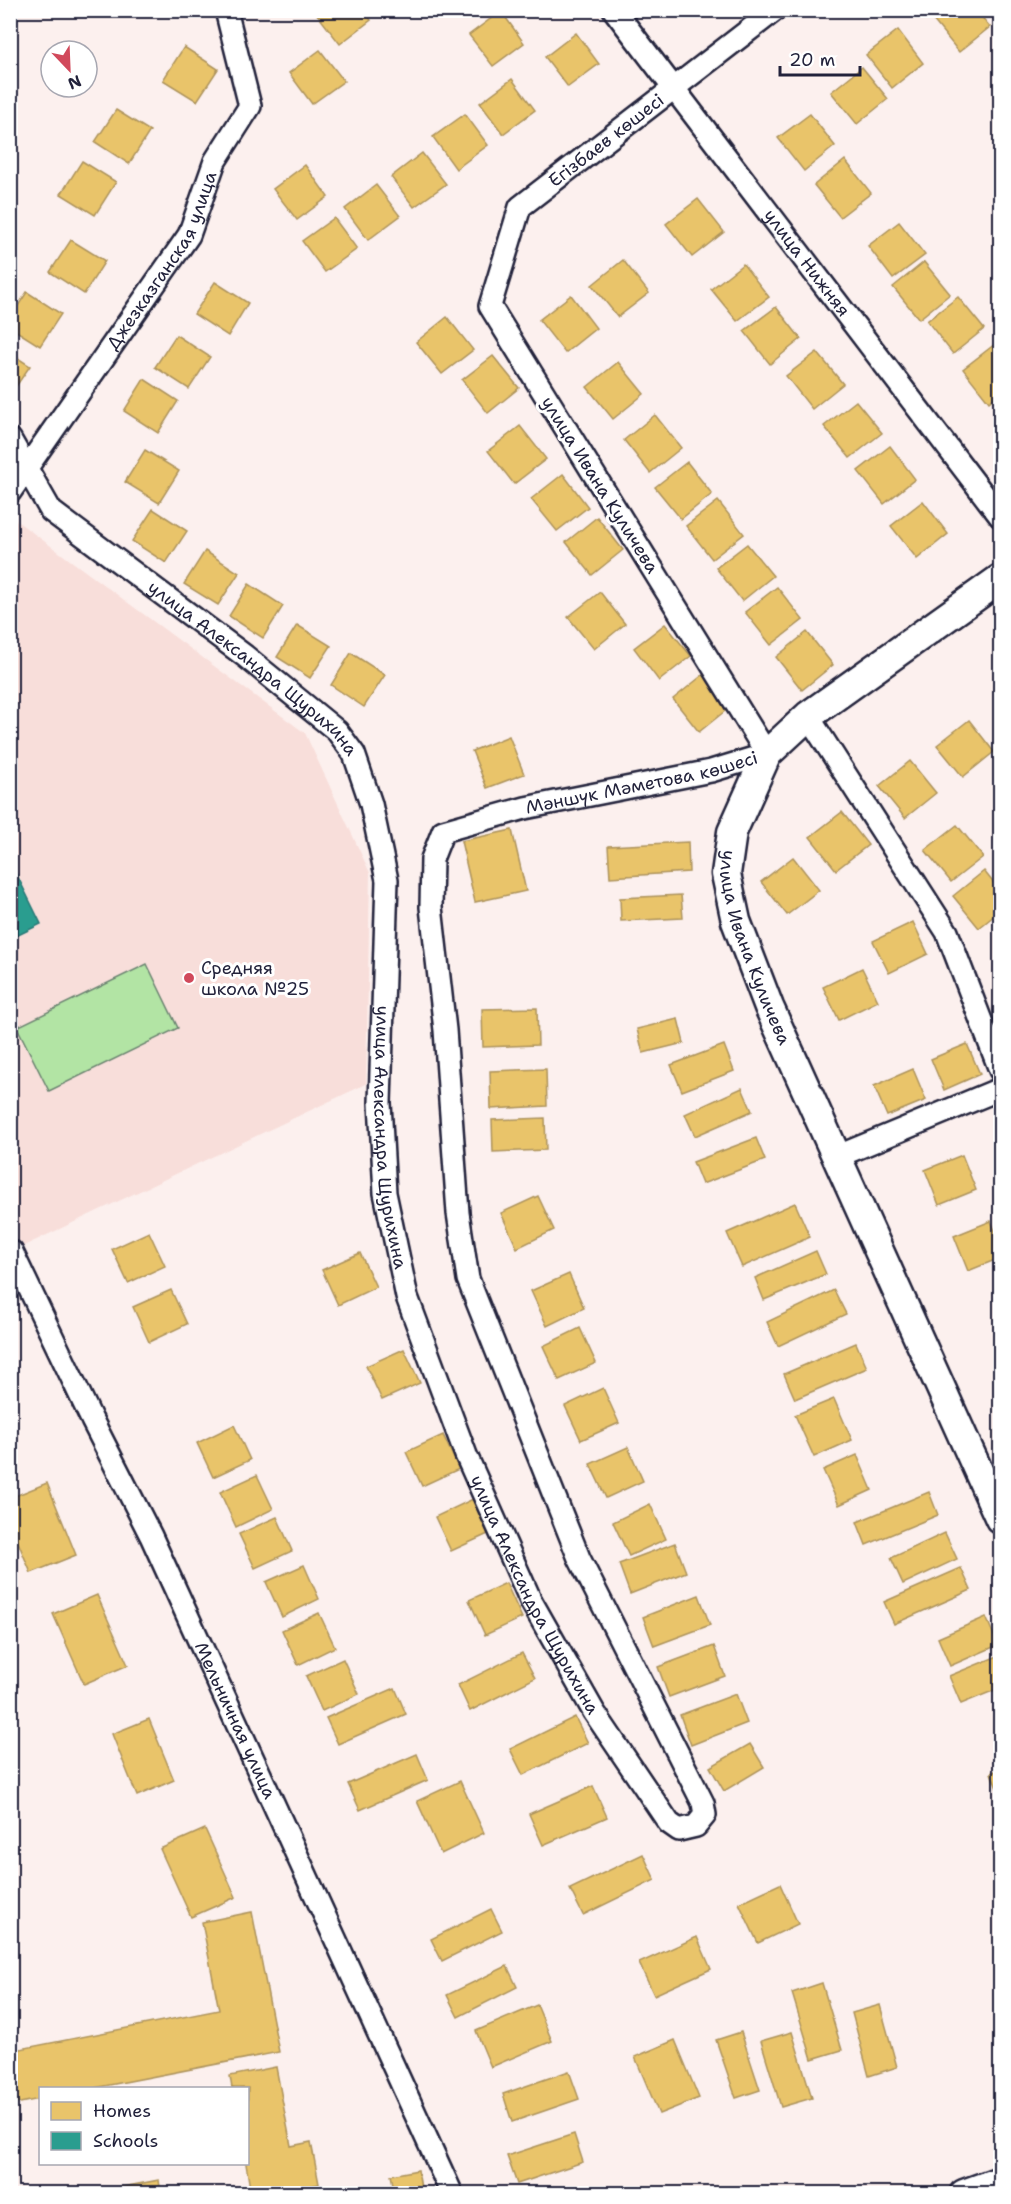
<svg xmlns="http://www.w3.org/2000/svg" width="1011" height="2204" viewBox="0 0 1011 2204" font-family="'Shantell Sans',sans-serif">
	<rect width="100%" height="100%" fill="#fcf0ee"/>
	<filter id="ink" filterUnits="userSpaceOnUse"><feTurbulence type="fractalNoise" baseFrequency=".0167" numOctaves="2"/><feDisplacementMap in="SourceGraphic" scale="12" xChannelSelector="R" yChannelSelector="G"/><feConvolveMatrix kernelMatrix="1 2 1 2 8 2 1 2 1" color-interpolation-filters="sRGB"/></filter>
	<g filter="url(#ink)">
		<polygon fill="#f8deda" points="10,516 305,733 370,873 366,1084 11,1252"/>
		<polygon fill="#b2e4a4" stroke="#6a8370" stroke-width="1.5" points="147,964 178,1028 49,1091 17,1027"/>
		<g fill="#e9c46a" stroke="#ad935c" stroke-width="1.5">
			<polygon points="320,10 364,10 371,20 340,44 316,13"/>
			<polygon points="944,10 976,10 990,27 959,52 933,20"/>
			<polygon points="987,10 1000,10 1000,26"/>
			<polygon points="501,11 524,43 493,66 469,35"/>
			<polygon points="898,30 923,63 892,88 866,55"/>
			<polygon points="576,33 599,64 568,87 545,57"/>
			<polygon points="184,47 218,69 197,101 163,80"/>
			<polygon points="320,50 344,81 312,104 289,73"/>
			<polygon points="862,67 888,99 857,124 831,92"/>
			<polygon points="512,79 535,110 503,134 480,103"/>
			<polygon points="116,110 150,131 129,164 95,142"/>
			<polygon points="465,114 488,145 456,169 433,137"/>
			<polygon points="810,114 835,146 804,171 778,138"/>
			<polygon points="422,153 446,184 414,207 391,177"/>
			<polygon points="845,160 871,193 840,217 814,185"/>
			<polygon points="82,161 116,182 95,215 61,194"/>
			<polygon points="305,165 328,197 297,220 273,189"/>
			<polygon points="376,185 400,216 368,240 345,209"/>
			<polygon points="698,199 724,232 692,257 666,224"/>
			<polygon points="334,218 357,249 325,272 302,241"/>
			<polygon points="899,222 925,255 893,279 868,246"/>
			<polygon points="71,240 105,261 84,294 50,272"/>
			<polygon points="623,260 649,293 618,317 592,285"/>
			<polygon points="924,262 950,294 919,319 893,287"/>
			<polygon points="743,264 769,297 737,321 711,289"/>
			<polygon points="215,282 248,303 228,336 194,314"/>
			<polygon points="27,292 61,314 40,346 10,327 10,318"/>
			<polygon points="571,295 596,328 565,353 539,320"/>
			<polygon points="958,297 984,329 953,354 927,321"/>
			<polygon points="776,307 801,339 770,364 744,331"/>
			<polygon points="447,317 473,350 442,374 416,342"/>
			<polygon points="176,335 210,357 189,389 155,367"/>
			<polygon points="995,344 1000,352 1000,393 989,402 963,369"/>
			<polygon points="817,352 843,384 812,409 786,376"/>
			<polygon points="10,353 30,366 10,395"/>
			<polygon points="493,356 519,388 488,413 462,380"/>
			<polygon points="618,362 644,394 613,419 587,387"/>
			<polygon points="144,379 178,401 158,433 124,411"/>
			<polygon points="856,401 882,433 850,458 824,426"/>
			<polygon points="655,415 681,448 650,473 624,440"/>
			<polygon points="520,426 546,459 514,484 488,451"/>
			<polygon points="890,446 915,479 884,504 858,471"/>
			<polygon points="145,450 179,471 159,503 125,482"/>
			<polygon points="687,462 712,494 681,519 655,487"/>
			<polygon points="563,474 588,507 557,531 531,499"/>
			<polygon points="718,501 744,534 712,559 686,526"/>
			<polygon points="923,501 948,534 917,559 891,526"/>
			<polygon points="153,509 187,531 166,563 132,541"/>
			<polygon points="597,517 623,550 592,575 566,542"/>
			<polygon points="747,544 773,576 742,601 716,568"/>
			<polygon points="205,551 239,573 218,605 184,584"/>
			<polygon points="249,584 283,606 263,638 229,616"/>
			<polygon points="777,587 803,620 771,645 745,612"/>
			<polygon points="600,592 625,624 594,649 568,617"/>
			<polygon points="665,624 691,656 659,681 634,648"/>
			<polygon points="297,625 331,646 310,678 277,657"/>
			<polygon points="807,632 833,665 802,690 776,657"/>
			<polygon points="351,653 385,675 364,707 331,685"/>
			<polygon points="704,674 730,707 699,732 673,699"/>
			<polygon points="969,720 994,752 963,777 937,745"/>
			<polygon points="509,736 524,774 487,788 472,751"/>
			<polygon points="910,761 936,793 905,818 879,786"/>
			<polygon points="842,812 868,845 836,870 810,837"/>
			<polygon points="957,825 983,857 951,882 925,850"/>
			<polygon points="512,830 526,891 475,902 461,841"/>
			<polygon points="688,842 689,872 610,877 608,846"/>
			<polygon points="793,857 819,890 787,915 761,882"/>
			<polygon points="984,871 1000,891 1000,911 979,928 953,896"/>
			<polygon points="681,895 683,918 621,921 620,898"/>
			<polygon points="913,922 928,954 889,973 873,941"/>
			<polygon points="862,968 878,1001 839,1020 823,987"/>
			<polygon points="537,1008 538,1045 483,1047 482,1009"/>
			<polygon points="678,1019 684,1043 643,1053 637,1029"/>
			<polygon points="967,1044 980,1074 944,1090 931,1059"/>
			<polygon points="724,1045 734,1071 682,1091 671,1065"/>
			<polygon points="546,1069 547,1106 491,1109 490,1071"/>
			<polygon points="913,1069 926,1100 887,1116 874,1086"/>
			<polygon points="742,1088 752,1111 695,1136 685,1114"/>
			<polygon points="545,1118 546,1150 493,1152 492,1120"/>
			<polygon points="756,1138 765,1160 702,1184 693,1162"/>
			<polygon points="962,1155 976,1190 939,1205 925,1170"/>
			<polygon points="538,1196 554,1230 517,1248 501,1213"/>
			<polygon points="795,1203 810,1237 742,1267 727,1233"/>
			<polygon points="991,1221 1000,1244 1000,1258 968,1271 954,1236"/>
			<polygon points="149,1232 165,1266 128,1283 112,1249"/>
			<polygon points="816,1251 826,1274 764,1300 755,1278"/>
			<polygon points="360,1253 376,1287 338,1305 322,1270"/>
			<polygon points="569,1274 584,1308 547,1326 531,1291"/>
			<polygon points="171,1290 187,1324 149,1342 133,1307"/>
			<polygon points="834,1290 846,1314 778,1346 767,1322"/>
			<polygon points="580,1328 596,1363 559,1380 543,1346"/>
			<polygon points="856,1343 867,1368 795,1399 784,1374"/>
			<polygon points="404,1349 420,1383 382,1400 366,1366"/>
			<polygon points="603,1388 619,1423 581,1440 565,1406"/>
			<polygon points="834,1399 852,1440 814,1457 795,1415"/>
			<polygon points="234,1425 250,1460 213,1477 197,1443"/>
			<polygon points="443,1435 459,1469 422,1486 406,1452"/>
			<polygon points="628,1447 643,1481 606,1498 590,1464"/>
			<polygon points="857,1455 872,1490 839,1505 823,1470"/>
			<polygon points="257,1475 273,1509 236,1527 220,1492"/>
			<polygon points="47,1483 76,1555 31,1573 10,1523 10,1498"/>
			<polygon points="929,1492 938,1515 866,1545 857,1522"/>
			<polygon points="473,1499 488,1534 451,1551 435,1517"/>
			<polygon points="650,1504 666,1539 629,1556 613,1522"/>
			<polygon points="277,1517 292,1551 255,1568 239,1534"/>
			<polygon points="945,1533 957,1559 903,1584 891,1558"/>
			<polygon points="675,1543 686,1572 630,1594 619,1564"/>
			<polygon points="304,1565 319,1599 282,1617 266,1582"/>
			<polygon points="961,1568 971,1590 894,1624 884,1602"/>
			<polygon points="506,1583 522,1618 485,1635 469,1600"/>
			<polygon points="97,1595 128,1665 84,1684 53,1614"/>
			<polygon points="699,1595 710,1625 654,1646 643,1617"/>
			<polygon points="319,1613 335,1647 298,1665 282,1630"/>
			<polygon points="986,1617 998,1645 950,1666 938,1638"/>
			<polygon points="714,1646 725,1676 669,1697 658,1667"/>
			<polygon points="522,1653 535,1678 470,1711 458,1685"/>
			<polygon points="1000,1655 1000,1688 961,1704 949,1676"/>
			<polygon points="343,1659 359,1694 322,1711 306,1676"/>
			<polygon points="395,1688 406,1714 338,1744 326,1718"/>
			<polygon points="736,1694 747,1723 691,1745 680,1715"/>
			<polygon points="575,1717 588,1743 523,1775 510,1749"/>
			<polygon points="149,1719 174,1780 137,1796 112,1734"/>
			<polygon points="750,1744 764,1767 724,1791 710,1767"/>
			<polygon points="417,1754 428,1780 360,1810 348,1784"/>
			<polygon points="1000,1769 1000,1796 991,1773"/>
			<polygon points="460,1781 484,1833 441,1854 417,1801"/>
			<polygon points="593,1786 607,1817 543,1845 529,1814"/>
			<polygon points="205,1829 236,1897 191,1917 160,1849"/>
			<polygon points="643,1854 655,1880 583,1915 570,1889"/>
			<polygon points="780,1884 798,1924 758,1943 739,1903"/>
			<polygon points="491,1909 502,1931 442,1961 431,1939"/>
			<polygon points="252,1912 279,2052 94,2088 40,2088 40,2099 10,2105 10,2051 219,2010 202,1922"/>
			<polygon points="697,1937 711,1969 654,1995 639,1963"/>
			<polygon points="507,1966 517,1987 458,2017 447,1995"/>
			<polygon points="822,1983 842,2050 812,2059 792,1993"/>
			<polygon points="1000,1992 1000,2012 994,1994"/>
			<polygon points="537,2005 552,2041 491,2067 476,2031"/>
			<polygon points="880,2005 897,2067 869,2076 852,2013"/>
			<polygon points="741,2032 760,2090 736,2098 716,2040"/>
			<polygon points="792,2032 812,2098 781,2107 761,2041"/>
			<polygon points="675,2040 699,2098 659,2114 635,2057"/>
			<polygon points="276,2067 291,2146 311,2142 319,2184 270,2194 251,2194 246,2164 248,2088 232,2088 230,2076"/>
			<polygon points="569,2071 579,2099 512,2122 503,2094"/>
			<polygon points="574,2134 583,2162 517,2184 507,2156"/>
			<polygon points="418,2170 422,2194 395,2194 391,2175"/>
			<polygon points="159,2180 161,2194 87,2194"/>
		</g>
		<polygon fill="#2a9d8f" stroke="#287876" stroke-width="1.5" points="10,861 41,924 10,939"/>
		<g fill="none" stroke-linecap="round" stroke-linejoin="round">
			<defs>
				<g id="street">
					<path id="s1" d="M614,10L1000,516"/>
					<path id="s2" d="M10,439L51,511L245,656L337,731L354,754L371,804L387,880L380,1103L385,1193L407,1297L466,1455L531,1601L594,1712L669,1823L679,1830L696,1826L705,1815L703,1803L579,1558L468,1279L458,1213L445,1030L431,907L432,859L443,831L525,808L711,771L767,754L490,306L520,207L775,10"/>
					<path id="s3" d="M10,492L189,235L215,161L250,106L226,10"/>
					<polyline points="808,716 947,932 1000,1070"/>
					<polyline points="836,1157 1000,1089"/>
					<path id="s4" d="M12,1252L92,1420L151,1536L452,2194"/>
				</g>
				<g id="secondary">
					<path id="s5" d="M1000,579L808,716L767,754L732,832L726,874L736,921L769,1007L1000,1519"/>
					<polyline points="964,2194 1000,2181"/>
				</g>
			</defs>
			<use href="#street" stroke="#22223b" stroke-width="26"/>
			<use href="#secondary" stroke="#22223b" stroke-width="33"/>
			<use href="#street" stroke="#fff" stroke-width="21"/>
			<use href="#secondary" stroke="#fff" stroke-width="28"/>
		</g>
	</g>
	<circle fill="#d1495b" stroke="#fff" stroke-width="2" cx="189" cy="978" r="6"/>
	<g text-anchor="middle" stroke-width="6" stroke-linejoin="round" paint-order="stroke">
		<g font-size="18" fill="#22223b" stroke="#fff">
			<text dy="6" stroke="none"><textPath href="#s2" startOffset="3768">Егізбаев көшесі</textPath></text>
			<text dy="6" stroke="none"><textPath href="#s3" startOffset="278">Джезказганская улица</textPath></text>
			<text dy="6" stroke="none"><textPath href="#s1" startOffset="318">улица Нижняя</textPath></text>
			<text transform="translate(600 485) rotate(58)" y="6">улица Ивана Куличева</text>
			<text dy="6" stroke="none"><textPath href="#s2" startOffset="339">улица Александра Щурихина</textPath></text>
			<text dy="6" stroke="none"><textPath href="#s2" startOffset="2900">Мәншүк Мәметова көшесі</textPath></text>
			<text dy="6" stroke="none"><textPath href="#s5" startOffset="498">улица Ивана Куличева</textPath></text>
			<text dy="6" stroke="none"><textPath href="#s2" startOffset="861">улица Александра Щурихина</textPath></text>
			<text dy="6" stroke="none"><textPath href="#s2" startOffset="1347">улица Александра Щурихина</textPath></text>
			<text dy="6" stroke="none"><textPath href="#s4" startOffset="519">Мельничная улица</textPath></text>
		</g>
		<g font-size="18" fill="#22223b" stroke="#fff" text-anchor="start">
			<text x="201" y="974">Средняя<tspan x="201" dy="21">школа №25</tspan></text>
		</g>
	</g>
	<rect width="1011" height="2204" fill="none" stroke="#fff" stroke-width="36"/>
	<rect x="18" y="18" width="975" height="2168" fill="none" stroke="#22223b" stroke-width="2" filter="url(#ink)"/>
	<rect x="39" y="2087" width="210" height="78" fill="#ffffff" stroke="#a7a7b1" stroke-width="1.5"/>
	<rect x="51" y="2102" width="30" height="18" fill="#e9c46a" stroke="#a7a7b1" stroke-width="1.5"/>
	<text x="93" y="2117" font-size="18" fill="#22223b">Homes</text>
	<rect x="51" y="2132" width="30" height="18" fill="#2a9d8f" stroke="#a7a7b1" stroke-width="1.5"/>
	<text x="93" y="2147" font-size="18" fill="#22223b">Schools</text>
	<g transform="translate(69 69) rotate(157)"><circle r="28" fill="#ffffff" stroke="#a7a7b1" stroke-width="1.5"/>
	<path d="M0-4.5L10 22L0 15L-10 22Z" fill="#d1495b"/>
	<text y="-9" font-size="16" font-weight="bold" text-anchor="middle" fill="#22223b">N</text>
	</g>
	<path d="M780 66v9h80v-9" fill="none" stroke="#22223b" stroke-width="3"/>
	<text x="789" y="66" font-size="18" fill="#22223b" stroke="#ffffff" stroke-width="4.5" paint-order="stroke">20 m</text>
</svg>
